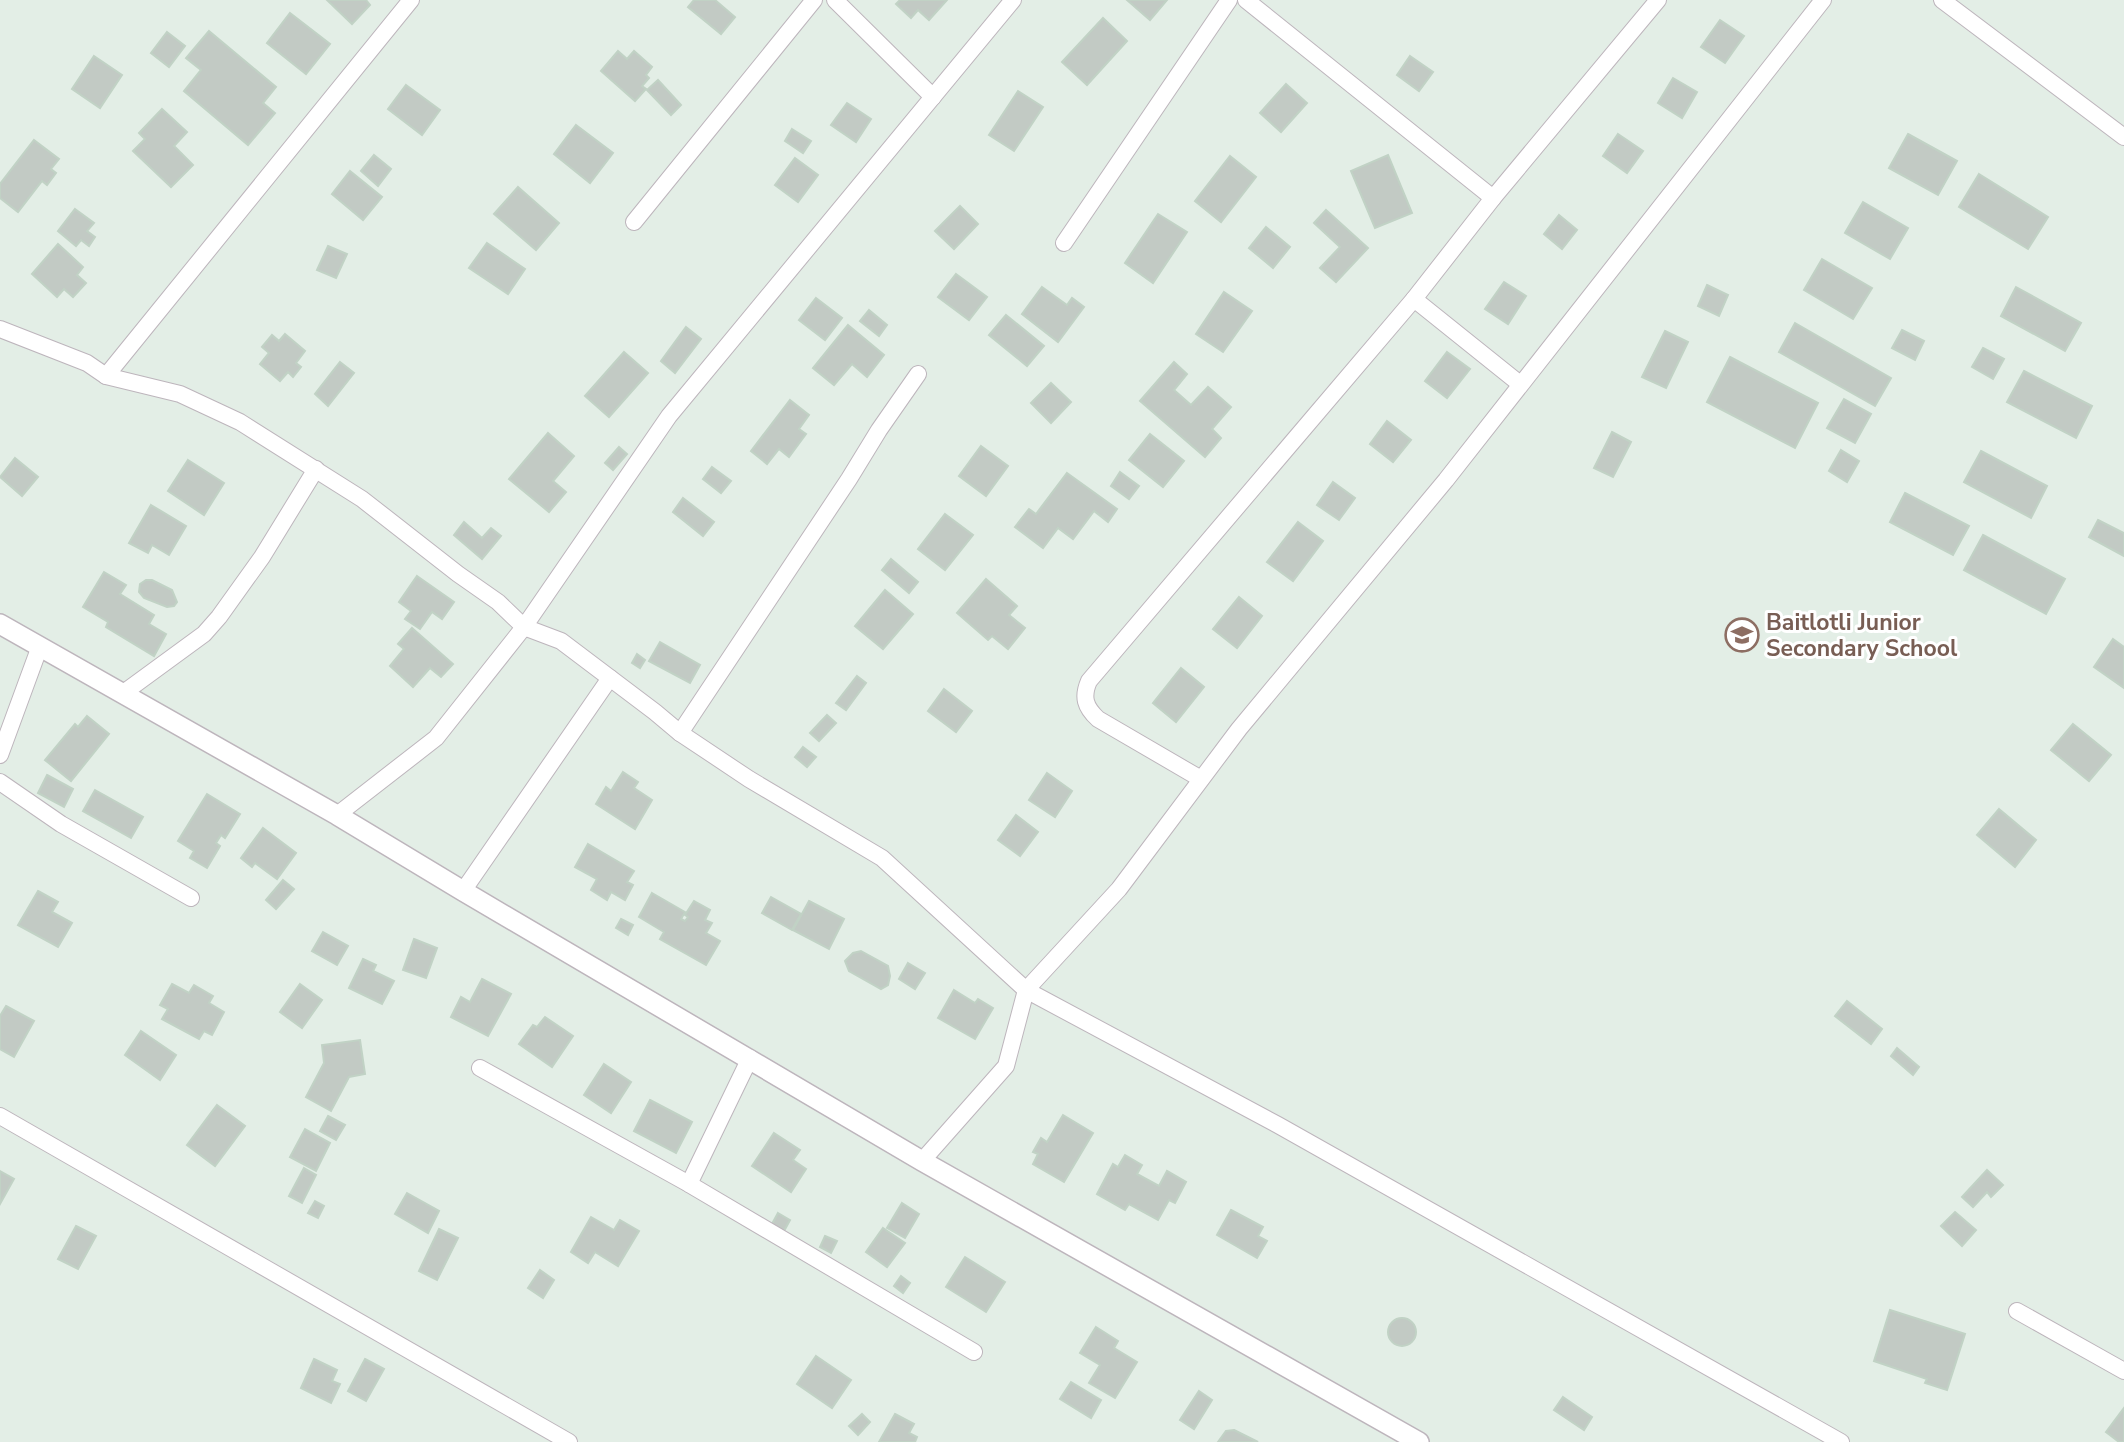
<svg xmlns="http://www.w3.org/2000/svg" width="2124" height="1442" viewBox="0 0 2124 1442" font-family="'Nunito Sans',sans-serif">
	<rect width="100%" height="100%" fill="#e3eee6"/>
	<g fill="#c2cac4" stroke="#c1d2c5" stroke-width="2">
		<polygon points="327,0 366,0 370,5 352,24"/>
		<polygon points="694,0 715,0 735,17 721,34 688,7"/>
		<polygon points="900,0 947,0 929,20 918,10 911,18 896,4"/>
		<polygon points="1127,0 1167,0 1150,20"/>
		<polygon points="290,13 330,44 306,74 267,43"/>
		<polygon points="1103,18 1127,41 1087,85 1062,62"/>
		<polygon points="1720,20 1744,36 1725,63 1701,47"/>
		<polygon points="209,31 276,87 263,103 275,113 248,145 184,91 201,70 186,58"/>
		<polygon points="167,32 185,46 169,67 151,53"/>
		<polygon points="618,51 627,59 634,51 652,67 646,75 649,78 642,86 646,89 635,101 601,71"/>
		<polygon points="94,56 122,75 100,108 72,89"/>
		<polygon points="1410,56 1433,72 1419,91 1397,75"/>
		<polygon points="1673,78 1697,92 1682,118 1658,103"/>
		<polygon points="658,80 681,105 671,115 647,90"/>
		<polygon points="1286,84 1307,103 1281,132 1260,113"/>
		<polygon points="406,85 440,110 422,135 388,109"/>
		<polygon points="1018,91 1043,107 1014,151 989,135"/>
		<polygon points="847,103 871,119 856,142 831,125"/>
		<polygon points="162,109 187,132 174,146 193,165 171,187 133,151 145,139 139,133"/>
		<polygon points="576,125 613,153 590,183 554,154"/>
		<polygon points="792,129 811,141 803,153 785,141"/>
		<polygon points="1618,134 1643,151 1627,173 1603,156"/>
		<polygon points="1908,134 1957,161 1938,195 1889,168"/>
		<polygon points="34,140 59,159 51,169 56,173 47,185 42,181 18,212 0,198 0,184"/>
		<polygon points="374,155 391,169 378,186 361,171"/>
		<polygon points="1388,155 1412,213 1375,228 1351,171"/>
		<polygon points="1230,156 1256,177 1221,222 1195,201"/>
		<polygon points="795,158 818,175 798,202 775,185"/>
		<polygon points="350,171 382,197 363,220 332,194"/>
		<polygon points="1979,174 2048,217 2028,249 1959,207"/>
		<polygon points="518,187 559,223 536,250 494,214"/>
		<polygon points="1863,202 1908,228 1890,259 1845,233"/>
		<polygon points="960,206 978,224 954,249 935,231"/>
		<polygon points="75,209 94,223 87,231 95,237 89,246 81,240 76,246 58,231"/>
		<polygon points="1326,210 1368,248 1336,282 1320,268 1340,247 1314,223"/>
		<polygon points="1158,214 1187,232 1153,283 1125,263"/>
		<polygon points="1559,215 1577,230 1562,249 1544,234"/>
		<polygon points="1266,227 1290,247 1273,268 1249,248"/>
		<polygon points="487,243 525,269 508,294 469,268"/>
		<polygon points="58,244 83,267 77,275 86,283 73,297 64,289 57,297 32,274"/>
		<polygon points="328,246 347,254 336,278 317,270"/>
		<polygon points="1822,259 1872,288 1853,319 1804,290"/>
		<polygon points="956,274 987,297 969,320 938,297"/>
		<polygon points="1504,282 1526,296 1508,324 1485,309"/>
		<polygon points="1707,285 1728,295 1719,316 1698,306"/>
		<polygon points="1042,287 1067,305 1072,298 1084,307 1058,342 1022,314"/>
		<polygon points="2016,287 2081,323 2065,351 2001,316"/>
		<polygon points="1224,292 1252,311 1223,352 1196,334"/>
		<polygon points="816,298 842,318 825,340 799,320"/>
		<polygon points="869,310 887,325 879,336 860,321"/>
		<polygon points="1006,315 1044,346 1027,366 989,335"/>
		<polygon points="1795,323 1891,378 1875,406 1779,352"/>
		<polygon points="848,325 884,355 867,377 852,364 834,385 813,368"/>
		<polygon points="686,327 701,339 675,373 661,361"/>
		<polygon points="1902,330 1924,341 1915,360 1892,348"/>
		<polygon points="1665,331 1688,342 1666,388 1642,377"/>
		<polygon points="285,334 305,351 296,363 301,367 293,377 288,372 280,381 260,364 269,353 262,347 272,335 279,341"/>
		<polygon points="1983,348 2004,359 1993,379 1972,367"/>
		<polygon points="624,352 648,373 609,417 585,396"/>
		<polygon points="1447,352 1470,369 1447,398 1425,381"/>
		<polygon points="1730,357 1818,403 1795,448 1707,402"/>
		<polygon points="340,362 354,373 328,406 315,394"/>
		<polygon points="1174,362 1187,374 1174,390 1191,405 1208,387 1231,407 1212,429 1221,438 1205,457 1140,401"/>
		<polygon points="2024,371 2092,406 2076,438 2007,402"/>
		<polygon points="1051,383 1071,402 1051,423 1031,403"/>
		<polygon points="1844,399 1871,414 1855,443 1827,428"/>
		<polygon points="790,400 809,415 799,429 806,434 789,457 779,449 767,464 751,451"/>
		<polygon points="1387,421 1411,440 1393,462 1370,444"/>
		<polygon points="1612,432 1631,442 1613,477 1594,468"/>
		<polygon points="548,433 574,456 553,481 566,492 549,512 509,479"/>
		<polygon points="1150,434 1184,461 1163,487 1129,460"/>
		<polygon points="981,446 1008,466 986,496 959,476"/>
		<polygon points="619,447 627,454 613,470 605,463"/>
		<polygon points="1841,450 1859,461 1847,482 1829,471"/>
		<polygon points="1981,451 2047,486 2031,518 1964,482"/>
		<polygon points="15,458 38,477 22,496 0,477"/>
		<polygon points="188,460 224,483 204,515 168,491"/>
		<polygon points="712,467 731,481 721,493 703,479"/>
		<polygon points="1120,472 1139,486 1129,499 1111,486"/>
		<polygon points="1067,473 1117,509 1108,522 1094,511 1073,539 1058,528 1043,548 1015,527 1029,509 1036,514"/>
		<polygon points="1333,482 1355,498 1339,520 1317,505"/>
		<polygon points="1905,493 1969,526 1953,555 1890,522"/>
		<polygon points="683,498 714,522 703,536 673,512"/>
		<polygon points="151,505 186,526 169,555 152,545 148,553 129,543"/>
		<polygon points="945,514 973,535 945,570 918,549"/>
		<polygon points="2098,520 2124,533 2124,556 2089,537"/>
		<polygon points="464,522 482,538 491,528 501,536 482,559 454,535"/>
		<polygon points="1298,522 1323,541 1293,581 1267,562"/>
		<polygon points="1983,535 2065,579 2046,614 1964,570"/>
		<polygon points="891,559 918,582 909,593 882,570"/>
		<polygon points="104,572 126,585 120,594 154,615 149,624 166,634 154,656 106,627 108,622 83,607"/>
		<polygon points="417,576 454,602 442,619 432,612 420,629 405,619 411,611 399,602"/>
		<polygon points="986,579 1017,606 1009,615 1025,628 1008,649 992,636 988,640 957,613"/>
		<polygon points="146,580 152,580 172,590 177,602 174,606 167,607 144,598 139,592 140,584"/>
		<polygon points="885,590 913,614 883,649 855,626"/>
		<polygon points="1239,597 1262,616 1237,648 1213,629"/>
		<polygon points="412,628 453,664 441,677 430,668 413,687 390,666 404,649 398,644"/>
		<polygon points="2113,639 2124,647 2124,688 2094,667"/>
		<polygon points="660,642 700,665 690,683 649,661"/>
		<polygon points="637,654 645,660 640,668 632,663"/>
		<polygon points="1181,668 1204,687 1176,722 1153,703"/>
		<polygon points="857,676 866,683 846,710 836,703"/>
		<polygon points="944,689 972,711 956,732 928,711"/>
		<polygon points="827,715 836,723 819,741 810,733"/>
		<polygon points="87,716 109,734 71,781 45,760 75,724 78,727"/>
		<polygon points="2073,724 2111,755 2089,781 2051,750"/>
		<polygon points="803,747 816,757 807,767 795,757"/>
		<polygon points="623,772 638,782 634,788 652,800 635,829 596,804 606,787 611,791"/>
		<polygon points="1047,773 1072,791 1055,817 1029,800"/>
		<polygon points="47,775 73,789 64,807 38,793"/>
		<polygon points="95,790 143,817 131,838 83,811"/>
		<polygon points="207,794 240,814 225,838 221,835 216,843 220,846 207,868 190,858 194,851 178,841"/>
		<polygon points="1999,809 2036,840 2015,867 1977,835"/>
		<polygon points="1016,815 1038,832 1020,856 998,840"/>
		<polygon points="263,828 296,853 277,879 255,863 252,867 241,858"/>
		<polygon points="588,844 634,871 627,882 633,885 625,900 611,892 607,900 591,890 597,879 575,867"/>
		<polygon points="283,880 294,889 276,909 266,900"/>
		<polygon points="38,891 58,902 52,912 72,923 58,947 18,925"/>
		<polygon points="652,893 685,912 681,919 685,921 688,917 685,915 694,901 710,910 705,920 712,923 706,933 720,941 706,965 660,939 664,932 639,917"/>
		<polygon points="771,897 801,914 792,930 762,913"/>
		<polygon points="809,901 844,919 829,949 793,930"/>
		<polygon points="621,919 633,925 628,935 616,928"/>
		<polygon points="323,932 348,946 337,965 312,951"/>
		<polygon points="414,939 437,948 426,978 403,970"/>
		<polygon points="861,951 888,966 890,976 888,985 881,989 849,971 845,961 853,953"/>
		<polygon points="363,959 376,965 373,971 394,981 382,1004 349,988"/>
		<polygon points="908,963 925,973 915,989 899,979"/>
		<polygon points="482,979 511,994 488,1036 451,1017 461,997 470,1002"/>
		<polygon points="172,984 189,993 194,985 213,996 209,1003 224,1012 212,1035 204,1031 199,1039 162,1019 168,1009 160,1005"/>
		<polygon points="300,984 322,1000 302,1028 280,1012"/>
		<polygon points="954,990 975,1003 978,999 993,1008 975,1039 938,1018"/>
		<polygon points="1847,1001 1882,1029 1871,1044 1835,1016"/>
		<polygon points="6,1006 34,1021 14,1057 0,1049 0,1016"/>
		<polygon points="545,1017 573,1036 552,1067 519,1044 533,1025 537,1027"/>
		<polygon points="141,1031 176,1055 160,1080 125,1055"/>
		<polygon points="360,1040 365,1074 349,1077 331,1111 306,1097 324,1063 322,1045"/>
		<polygon points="1897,1048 1919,1067 1913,1075 1891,1056"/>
		<polygon points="604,1064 631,1082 611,1113 584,1095"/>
		<polygon points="650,1100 692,1122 676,1153 634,1131"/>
		<polygon points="217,1105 245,1126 215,1166 187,1145"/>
		<polygon points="1063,1115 1093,1133 1064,1182 1033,1164 1038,1154 1033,1152 1041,1138 1047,1142"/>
		<polygon points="328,1116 345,1125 336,1140 320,1131"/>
		<polygon points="305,1129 330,1143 316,1171 290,1157"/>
		<polygon points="774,1133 800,1150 793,1160 806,1169 791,1192 752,1166"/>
		<polygon points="1125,1155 1142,1165 1137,1174 1159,1186 1167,1171 1186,1182 1175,1203 1169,1200 1158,1220 1129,1204 1125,1210 1097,1194 1113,1164 1118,1167"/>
		<polygon points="304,1168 316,1175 302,1203 289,1196"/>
		<polygon points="1987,1170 2003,1185 1991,1197 1987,1192 1973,1207 1962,1197"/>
		<polygon points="0,1171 14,1179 0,1204"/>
		<polygon points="407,1193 439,1211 428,1233 395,1214"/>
		<polygon points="315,1201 324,1206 318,1218 308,1213"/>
		<polygon points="902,1203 919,1214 905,1238 887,1228"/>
		<polygon points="1231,1210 1263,1227 1258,1236 1267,1241 1257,1258 1217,1235"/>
		<polygon points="1955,1212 1976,1230 1962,1246 1941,1226"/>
		<polygon points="778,1213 790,1220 784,1231 772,1224"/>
		<polygon points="591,1217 614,1230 620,1220 639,1231 618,1266 595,1252 588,1263 571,1252"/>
		<polygon points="76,1226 96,1236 78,1269 58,1259"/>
		<polygon points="883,1228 905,1243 887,1267 866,1252"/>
		<polygon points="439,1229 458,1238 437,1280 419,1271"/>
		<polygon points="825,1236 837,1241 831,1253 820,1247"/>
		<polygon points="965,1257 1005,1282 986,1312 946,1287"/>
		<polygon points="540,1270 554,1280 543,1298 528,1288"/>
		<polygon points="901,1276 910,1283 903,1293 894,1286"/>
		<polygon points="1890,1310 1965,1334 1947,1390 1925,1383 1927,1379 1874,1361"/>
		<circle cx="1402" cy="1332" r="14"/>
		<polygon points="1096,1327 1118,1341 1114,1348 1137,1362 1115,1398 1089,1383 1100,1365 1080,1353"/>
		<polygon points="816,1356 851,1380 832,1408 797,1384"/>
		<polygon points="314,1359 337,1370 332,1381 340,1384 331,1403 301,1388"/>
		<polygon points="365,1359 384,1369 366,1401 348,1391"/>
		<polygon points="1071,1382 1101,1400 1091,1418 1060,1399"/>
		<polygon points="1199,1391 1212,1400 1194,1429 1180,1420"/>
		<polygon points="1563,1397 1592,1417 1584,1430 1554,1410"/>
		<polygon points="2124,1408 2124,1442 2119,1442 2106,1432"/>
		<polygon points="862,1414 870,1422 858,1435 849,1426"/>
		<polygon points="895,1414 914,1424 909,1433 917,1437 915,1442 879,1442"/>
		<polygon points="1234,1430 1258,1442 1218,1442 1226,1431"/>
	</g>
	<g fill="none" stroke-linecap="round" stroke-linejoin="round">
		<defs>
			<g id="minor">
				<polyline points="835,0 933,97"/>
				<polyline points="1246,0 1493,198"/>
				<polyline points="1942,0 2124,137"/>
				<polyline points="634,222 814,0"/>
				<polyline points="1064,243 1229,0"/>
				<polyline points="1414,299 1493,198 1658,0"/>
				<polyline points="0,329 87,363 106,376 180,394 240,422 362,499 458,574 498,602 524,627 561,641 655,712 680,733 749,779 882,858 1026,990 1278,1125 1841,1442"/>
				<polyline points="106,376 411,0"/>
				<polyline points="122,694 204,634 219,617 262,557 316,469"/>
				<polyline points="680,733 849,479 879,430 918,374"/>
				<polyline points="0,755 40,646"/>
				<path d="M1201,779L1098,719C1085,707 1082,697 1089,681L1414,299L1520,384"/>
				<polyline points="0,782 61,824 191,898"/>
				<polyline points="337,815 436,738 524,627 669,416 1013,0"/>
				<polyline points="463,891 610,678"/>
				<polyline points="480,1068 689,1184 974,1352"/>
				<polyline points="0,1116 569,1442"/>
				<polyline points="922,1161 1006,1066 1026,990 1119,889 1239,729 1446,480 1823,0"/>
				<polyline points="689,1184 750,1058"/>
				<polyline points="2017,1311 2124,1371"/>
			</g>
			<polyline id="tertiary" points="0,624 337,815 463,891 922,1161 1419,1442"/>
		</defs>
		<use href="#minor" stroke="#bdb5bc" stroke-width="18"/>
		<use href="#tertiary" stroke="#bdb5bc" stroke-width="22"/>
		<use href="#minor" stroke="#fff" stroke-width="16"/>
		<use href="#tertiary" stroke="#fff" stroke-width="19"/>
	</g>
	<defs>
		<symbol id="school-ring" viewBox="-11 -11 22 22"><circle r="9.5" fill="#fff" stroke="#8d6e63" stroke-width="1.5"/><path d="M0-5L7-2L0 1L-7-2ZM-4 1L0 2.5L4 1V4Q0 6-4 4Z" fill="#8d6e63"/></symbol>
	</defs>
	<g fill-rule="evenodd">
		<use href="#school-ring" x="1723" y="616" width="38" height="38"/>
	</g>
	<g text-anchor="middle" stroke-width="6" stroke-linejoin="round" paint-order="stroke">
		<g font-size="23" font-weight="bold" fill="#785e54" stroke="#fff" text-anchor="start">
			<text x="1766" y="630">Baitlotli Junior<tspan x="1766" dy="26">Secondary School</tspan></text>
		</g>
	</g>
</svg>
